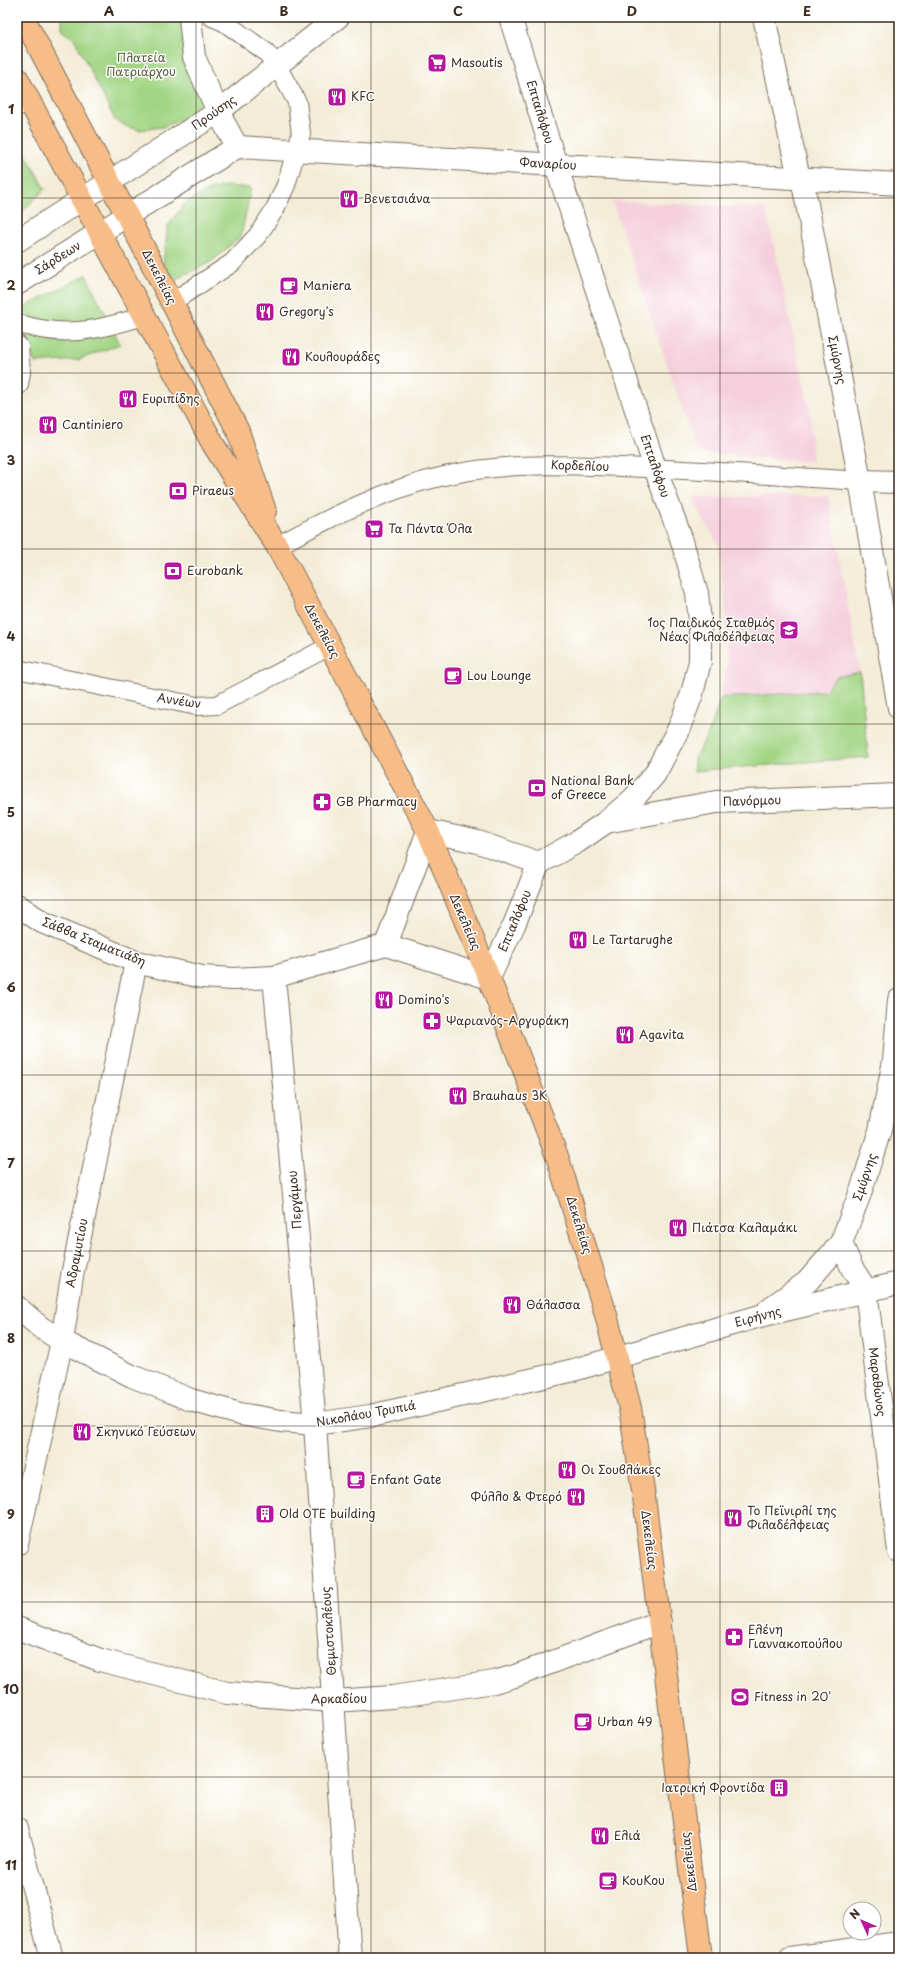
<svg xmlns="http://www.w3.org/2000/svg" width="916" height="1975" viewBox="0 0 916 1975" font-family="'Playpen Sans',sans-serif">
	<rect width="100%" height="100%" fill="#fff"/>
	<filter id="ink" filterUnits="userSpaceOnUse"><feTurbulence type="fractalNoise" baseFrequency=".025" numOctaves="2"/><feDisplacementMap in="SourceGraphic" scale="8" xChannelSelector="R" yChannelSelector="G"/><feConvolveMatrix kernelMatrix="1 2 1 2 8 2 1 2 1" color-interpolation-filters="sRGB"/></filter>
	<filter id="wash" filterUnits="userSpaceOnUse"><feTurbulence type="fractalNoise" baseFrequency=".012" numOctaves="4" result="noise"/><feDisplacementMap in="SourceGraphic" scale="16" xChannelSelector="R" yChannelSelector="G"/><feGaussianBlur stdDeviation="0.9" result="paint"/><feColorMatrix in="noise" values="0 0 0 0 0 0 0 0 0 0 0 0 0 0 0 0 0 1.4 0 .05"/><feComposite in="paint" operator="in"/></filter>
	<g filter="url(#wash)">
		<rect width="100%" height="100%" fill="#f3ecd6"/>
		<g fill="#f5cfdc">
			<polygon points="612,201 766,208 811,418 812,462 697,453"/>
			<polygon points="828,496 860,672 836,677 825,691 721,698 727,664 725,597 718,544 691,497"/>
		</g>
		<g fill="#a3d585" stroke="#6f8052">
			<polygon points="64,17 163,17 181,20 210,104 178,121 162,127 139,130 126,126 115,120 74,38 62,31 62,19"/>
			<polygon points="17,138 45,189 17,217"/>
			<polygon points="226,186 251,188 241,236 211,262 170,282 163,263 168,226 185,203 209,190"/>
			<polygon points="86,275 120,344 78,360 35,363 19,310"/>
			<polygon points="860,672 868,757 694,771 694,759 708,734 721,698 825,691 836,677"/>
		</g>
	</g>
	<g filter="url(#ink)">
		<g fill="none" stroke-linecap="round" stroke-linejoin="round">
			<defs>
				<g id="pedestrian">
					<polyline points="17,107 28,98"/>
					<polyline points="172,302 232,263 258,235 275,209 286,185 301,134 297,102 277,66 266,52 224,22 212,17"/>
					<path d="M17,323C65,339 98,330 144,316"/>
					<path d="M277,546C329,518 385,489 444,476C504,462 560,465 621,467C701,470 780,476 860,481"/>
					<polyline points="17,669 197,706 217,705 330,646"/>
				</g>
				<g id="minor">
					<polyline points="190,17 194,57 218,112"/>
					<polyline points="237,147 899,184"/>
					<polyline points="860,481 899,482"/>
					<polyline points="606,822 716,802 899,795"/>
					<polyline points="17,905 42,922 136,962 202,977 233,979 274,977 386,945 489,978 514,925 539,863 577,842 606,822 634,798 655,774 679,728 692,694 700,661 700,622 697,593 681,538 655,468 556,165 510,17"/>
					<polyline points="386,945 428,831 478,842 539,863"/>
					<polyline points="274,977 315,1424 350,1958"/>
					<polyline points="841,1243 852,1268 866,1290 899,1551"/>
					<polyline points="17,1544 62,1341 72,1276 136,962"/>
					<polyline points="17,1628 100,1660 227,1693 334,1701 392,1697 494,1682 515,1676 660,1622"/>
					<polyline points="17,1829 52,1958"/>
				</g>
				<g id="tertiary">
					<polyline points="764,17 799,178 802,178 860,481 899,708"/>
					<polyline points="17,241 218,112 338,17"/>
					<polyline points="17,284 237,147 218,112"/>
					<polyline points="17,347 19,372 17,384"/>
					<polyline points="17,1307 40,1327 62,1341 132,1376 191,1400 240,1414 281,1421 315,1424 370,1416 570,1371 760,1316 899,1283"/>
					<polyline points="769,1309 807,1282 841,1243 861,1191 880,1130 894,1061 899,1000"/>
					<polyline points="790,1958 899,1943"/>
				</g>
				<g id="primary">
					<polyline points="23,17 146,252 238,431 265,511"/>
					<polyline points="17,78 213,444 277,546 428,831 489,978 558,1159 606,1315 630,1408 644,1497 701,1958"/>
				</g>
			</defs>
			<use href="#pedestrian" stroke="#7b6e5e" stroke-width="20"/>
			<use href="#minor" stroke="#7b6e5e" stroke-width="24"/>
			<use href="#tertiary" stroke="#7b6e5e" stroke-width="24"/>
			<use href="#primary" stroke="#7b6e5e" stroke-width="24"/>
			<use href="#pedestrian" stroke="#fff" stroke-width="18"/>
			<use href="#minor" stroke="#fff" stroke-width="22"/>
			<use href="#tertiary" stroke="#fff" stroke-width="22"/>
			<use href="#primary" stroke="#f7bd88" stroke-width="22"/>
		</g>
	</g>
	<path fill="none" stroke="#3b2a1e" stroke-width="1" stroke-opacity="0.55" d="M196,17V1958M371,17V1958M545,17V1958M720,17V1958M17,198H899M17,373H899M17,549H899M17,724H899M17,900H899M17,1075H899M17,1251H899M17,1426H899M17,1602H899M17,1777H899"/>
	<defs>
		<symbol id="supermarket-square" viewBox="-11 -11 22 22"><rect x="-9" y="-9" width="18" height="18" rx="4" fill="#b5179e" stroke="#fff"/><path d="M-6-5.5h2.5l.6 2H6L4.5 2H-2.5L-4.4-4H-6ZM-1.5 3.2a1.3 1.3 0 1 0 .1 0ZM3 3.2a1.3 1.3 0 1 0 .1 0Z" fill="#fff"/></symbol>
		<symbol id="restaurant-square" viewBox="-11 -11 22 22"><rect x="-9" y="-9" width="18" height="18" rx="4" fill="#b5179e" stroke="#fff"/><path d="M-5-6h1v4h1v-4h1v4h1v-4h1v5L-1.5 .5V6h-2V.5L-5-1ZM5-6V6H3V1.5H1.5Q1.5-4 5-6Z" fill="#fff"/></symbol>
		<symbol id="cafe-square" viewBox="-11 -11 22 22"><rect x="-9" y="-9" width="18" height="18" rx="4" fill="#b5179e" stroke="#fff"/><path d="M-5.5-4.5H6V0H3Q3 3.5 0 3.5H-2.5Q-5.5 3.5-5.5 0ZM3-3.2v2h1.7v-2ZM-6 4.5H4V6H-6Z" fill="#fff"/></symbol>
		<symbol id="bank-square" viewBox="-11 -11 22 22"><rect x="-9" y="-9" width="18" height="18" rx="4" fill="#b5179e" stroke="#fff"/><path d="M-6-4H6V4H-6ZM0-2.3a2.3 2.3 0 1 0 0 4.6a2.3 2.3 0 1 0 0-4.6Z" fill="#fff"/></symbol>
		<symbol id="school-square" viewBox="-11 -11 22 22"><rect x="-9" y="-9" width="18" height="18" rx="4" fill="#b5179e" stroke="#fff"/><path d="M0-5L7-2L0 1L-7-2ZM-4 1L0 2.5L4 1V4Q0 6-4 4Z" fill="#fff"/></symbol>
		<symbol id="pharmacy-square" viewBox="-11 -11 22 22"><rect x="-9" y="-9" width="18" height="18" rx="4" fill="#b5179e" stroke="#fff"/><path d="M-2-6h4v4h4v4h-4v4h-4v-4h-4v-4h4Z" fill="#fff"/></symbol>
		<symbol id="building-square" viewBox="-11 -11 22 22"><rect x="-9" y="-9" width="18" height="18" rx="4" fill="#b5179e" stroke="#fff"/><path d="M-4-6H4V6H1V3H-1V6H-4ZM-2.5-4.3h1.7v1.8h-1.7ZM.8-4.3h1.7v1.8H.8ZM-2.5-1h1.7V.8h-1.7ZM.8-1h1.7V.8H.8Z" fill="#fff"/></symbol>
		<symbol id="stadium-square" viewBox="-11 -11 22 22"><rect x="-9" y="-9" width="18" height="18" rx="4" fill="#b5179e" stroke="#fff"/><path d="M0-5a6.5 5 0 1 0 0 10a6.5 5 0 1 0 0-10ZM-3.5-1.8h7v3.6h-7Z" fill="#fff"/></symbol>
	</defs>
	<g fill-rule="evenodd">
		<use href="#supermarket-square" x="426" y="52" width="22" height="22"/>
		<use href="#restaurant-square" x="326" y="86" width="22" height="22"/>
		<use href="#restaurant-square" x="338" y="188" width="22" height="22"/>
		<use href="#cafe-square" x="278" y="275" width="22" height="22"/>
		<use href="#restaurant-square" x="254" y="301" width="22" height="22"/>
		<use href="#restaurant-square" x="280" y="346" width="22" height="22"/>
		<use href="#restaurant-square" x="117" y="388" width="22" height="22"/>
		<use href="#restaurant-square" x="37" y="414" width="22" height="22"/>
		<use href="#bank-square" x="167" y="480" width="22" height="22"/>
		<use href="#supermarket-square" x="363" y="518" width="22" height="22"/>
		<use href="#bank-square" x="162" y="560" width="22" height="22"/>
		<use href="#school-square" x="778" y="619" width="22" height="22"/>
		<use href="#cafe-square" x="442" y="665" width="22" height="22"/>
		<use href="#bank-square" x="526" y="777" width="22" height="22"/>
		<use href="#pharmacy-square" x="311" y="791" width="22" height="22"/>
		<use href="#restaurant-square" x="567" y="929" width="22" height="22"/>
		<use href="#restaurant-square" x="373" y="989" width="22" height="22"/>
		<use href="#pharmacy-square" x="421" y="1010" width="22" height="22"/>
		<use href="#restaurant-square" x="614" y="1024" width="22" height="22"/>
		<use href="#restaurant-square" x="447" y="1085" width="22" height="22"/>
		<use href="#restaurant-square" x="667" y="1217" width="22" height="22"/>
		<use href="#restaurant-square" x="501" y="1294" width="22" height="22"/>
		<use href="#restaurant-square" x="71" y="1421" width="22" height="22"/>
		<use href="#restaurant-square" x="556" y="1459" width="22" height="22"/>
		<use href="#cafe-square" x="345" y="1469" width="22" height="22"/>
		<use href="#restaurant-square" x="565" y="1486" width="22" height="22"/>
		<use href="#building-square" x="254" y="1503" width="22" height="22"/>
		<use href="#restaurant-square" x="722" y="1507" width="22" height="22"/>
		<use href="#pharmacy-square" x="723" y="1626" width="22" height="22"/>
		<use href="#stadium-square" x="729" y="1686" width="22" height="22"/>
		<use href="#cafe-square" x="572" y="1711" width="22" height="22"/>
		<use href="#building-square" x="768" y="1777" width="22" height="22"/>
		<use href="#restaurant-square" x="589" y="1825" width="22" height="22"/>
		<use href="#cafe-square" x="597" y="1870" width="22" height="22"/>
	</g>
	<g text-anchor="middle" stroke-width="3" stroke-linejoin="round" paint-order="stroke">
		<g font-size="12" fill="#5a5d3d" stroke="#fff">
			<text x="141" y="62">Πλατεία<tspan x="141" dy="14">Πατριάρχου</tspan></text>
		</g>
		<g font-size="12" fill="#3b2a1e" stroke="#fff" text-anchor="start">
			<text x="451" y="67">Masoutis</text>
			<text x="351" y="101">KFC</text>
			<text x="363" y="203">Βενετσιάνα</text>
			<text x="303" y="290">Maniera</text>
			<text x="279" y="316">Gregory's</text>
			<text x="305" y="361">Κουλουράδες</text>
			<text x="142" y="403">Ευριπίδης</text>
			<text x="62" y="429">Cantiniero</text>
			<text x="192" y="495">Piraeus</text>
			<text x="388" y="533">Τα Πάντα Όλα</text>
			<text x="187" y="575">Eurobank</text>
			<text x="775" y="627" text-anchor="end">1ος Παιδικός Σταθμός<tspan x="775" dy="14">Νέας Φιλαδέλφειας</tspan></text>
			<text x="467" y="680">Lou Lounge</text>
			<text x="551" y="785">National Bank<tspan x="551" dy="14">of Greece</tspan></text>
			<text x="336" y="806">GB Pharmacy</text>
			<text x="592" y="944">Le Tartarughe</text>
			<text x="398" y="1004">Domino's</text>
			<text x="446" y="1025">Ψαριανός-Αργυράκη</text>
			<text x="639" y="1039">Agavita</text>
			<text x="472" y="1100">Brauhaus 3K</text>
			<text x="692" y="1232">Πιάτσα Καλαμάκι</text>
			<text x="526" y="1309">Θάλασσα</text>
			<text x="96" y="1436">Σκηνικό Γεύσεων</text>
			<text x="581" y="1474">Οι Σουβλάκες</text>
			<text x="370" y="1484">Enfant Gate</text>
			<text x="562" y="1501" text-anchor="end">Φύλλο &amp; Φτερό</text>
			<text x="747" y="1515">Το Πεϊνιρλί της<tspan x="747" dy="14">Φιλαδέλφειας</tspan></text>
			<text x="279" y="1518">Old OTE building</text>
			<text x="748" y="1634">Ελένη<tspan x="748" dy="14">Γιαννακοπούλου</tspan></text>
			<text x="754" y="1701">Fitness in 20'</text>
			<text x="597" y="1726">Urban 49</text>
			<text x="765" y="1792" text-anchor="end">Ιατρική Φροντίδα</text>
			<text x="614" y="1840">Ελιά</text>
			<text x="622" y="1885">ΚουΚου</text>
		</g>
		<g font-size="12" fill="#3b2a1e" stroke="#fff">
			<text transform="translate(540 112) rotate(73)" y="4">Επταλόφου</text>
			<text transform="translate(214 113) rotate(-35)" y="4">Προύσης</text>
			<text transform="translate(548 164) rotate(3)" y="4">Φαναρίου</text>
			<text transform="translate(58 258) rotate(-32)" y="4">Σάρδεων</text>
			<text transform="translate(159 277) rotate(63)" y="4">Δεκελείας</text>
			<text transform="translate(837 360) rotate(79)" y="4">Σμύρνης</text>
			<text transform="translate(580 466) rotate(2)" y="4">Κορδελίου</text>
			<text transform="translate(655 466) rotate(71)" y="4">Επταλόφου</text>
			<text transform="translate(322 631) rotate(62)" y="4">Δεκελείας</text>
			<text transform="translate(179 701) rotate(9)" y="4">Αννέων</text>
			<text transform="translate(752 801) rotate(-2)" y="4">Πανόρμου</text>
			<text transform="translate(515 921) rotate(-67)" y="4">Επταλόφου</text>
			<text transform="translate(465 922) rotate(67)" y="4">Δεκελείας</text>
			<text transform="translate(94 942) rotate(22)" y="4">Σάββα Σταματιάδη</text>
			<text transform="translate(865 1177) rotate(-71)" y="4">Σμύρνης</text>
			<text transform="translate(295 1200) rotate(-95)" y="4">Περγάμου</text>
			<text transform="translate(579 1225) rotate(73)" y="4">Δεκελείας</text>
			<text transform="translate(77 1253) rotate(-79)" y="4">Αδραμυτίου</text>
			<text transform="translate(758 1317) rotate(-15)" y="4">Ειρήνης</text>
			<text transform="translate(877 1382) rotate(83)" y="4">Μαραθώνος</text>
			<text transform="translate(366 1414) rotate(-10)" y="4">Νικολάου Τρυπιά</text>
			<text transform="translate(649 1540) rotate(83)" y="4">Δεκελείας</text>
			<text transform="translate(329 1631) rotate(-94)" y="4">Θεμιστοκλέους</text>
			<text transform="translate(339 1699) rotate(-1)" y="4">Αρκαδίου</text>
			<text transform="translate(689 1862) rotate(-97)" y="4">Δεκελείας</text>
		</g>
	</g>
	<rect width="916" height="1975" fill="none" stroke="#fff" stroke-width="44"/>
	<g transform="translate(862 1921) rotate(314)"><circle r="19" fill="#ffffff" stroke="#b1aaa5"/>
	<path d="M0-3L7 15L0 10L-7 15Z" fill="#b5179e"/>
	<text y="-6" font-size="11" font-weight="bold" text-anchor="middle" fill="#3b2a1e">N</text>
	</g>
	<rect x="22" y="22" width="872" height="1931" fill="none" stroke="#3b2a1e" stroke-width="1.5"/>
	<g font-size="13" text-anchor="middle" font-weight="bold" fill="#3b2a1e">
		<text x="109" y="16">A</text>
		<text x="284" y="16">B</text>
		<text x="458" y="16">C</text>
		<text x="632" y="16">D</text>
		<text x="807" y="16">E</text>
		<text x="11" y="114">1</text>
		<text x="11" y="290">2</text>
		<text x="11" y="465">3</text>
		<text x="11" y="641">4</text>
		<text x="11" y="817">5</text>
		<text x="11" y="992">6</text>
		<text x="11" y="1168">7</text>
		<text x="11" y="1343">8</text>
		<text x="11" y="1519">9</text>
		<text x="11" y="1694">10</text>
		<text x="11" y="1870">11</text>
	</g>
</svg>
